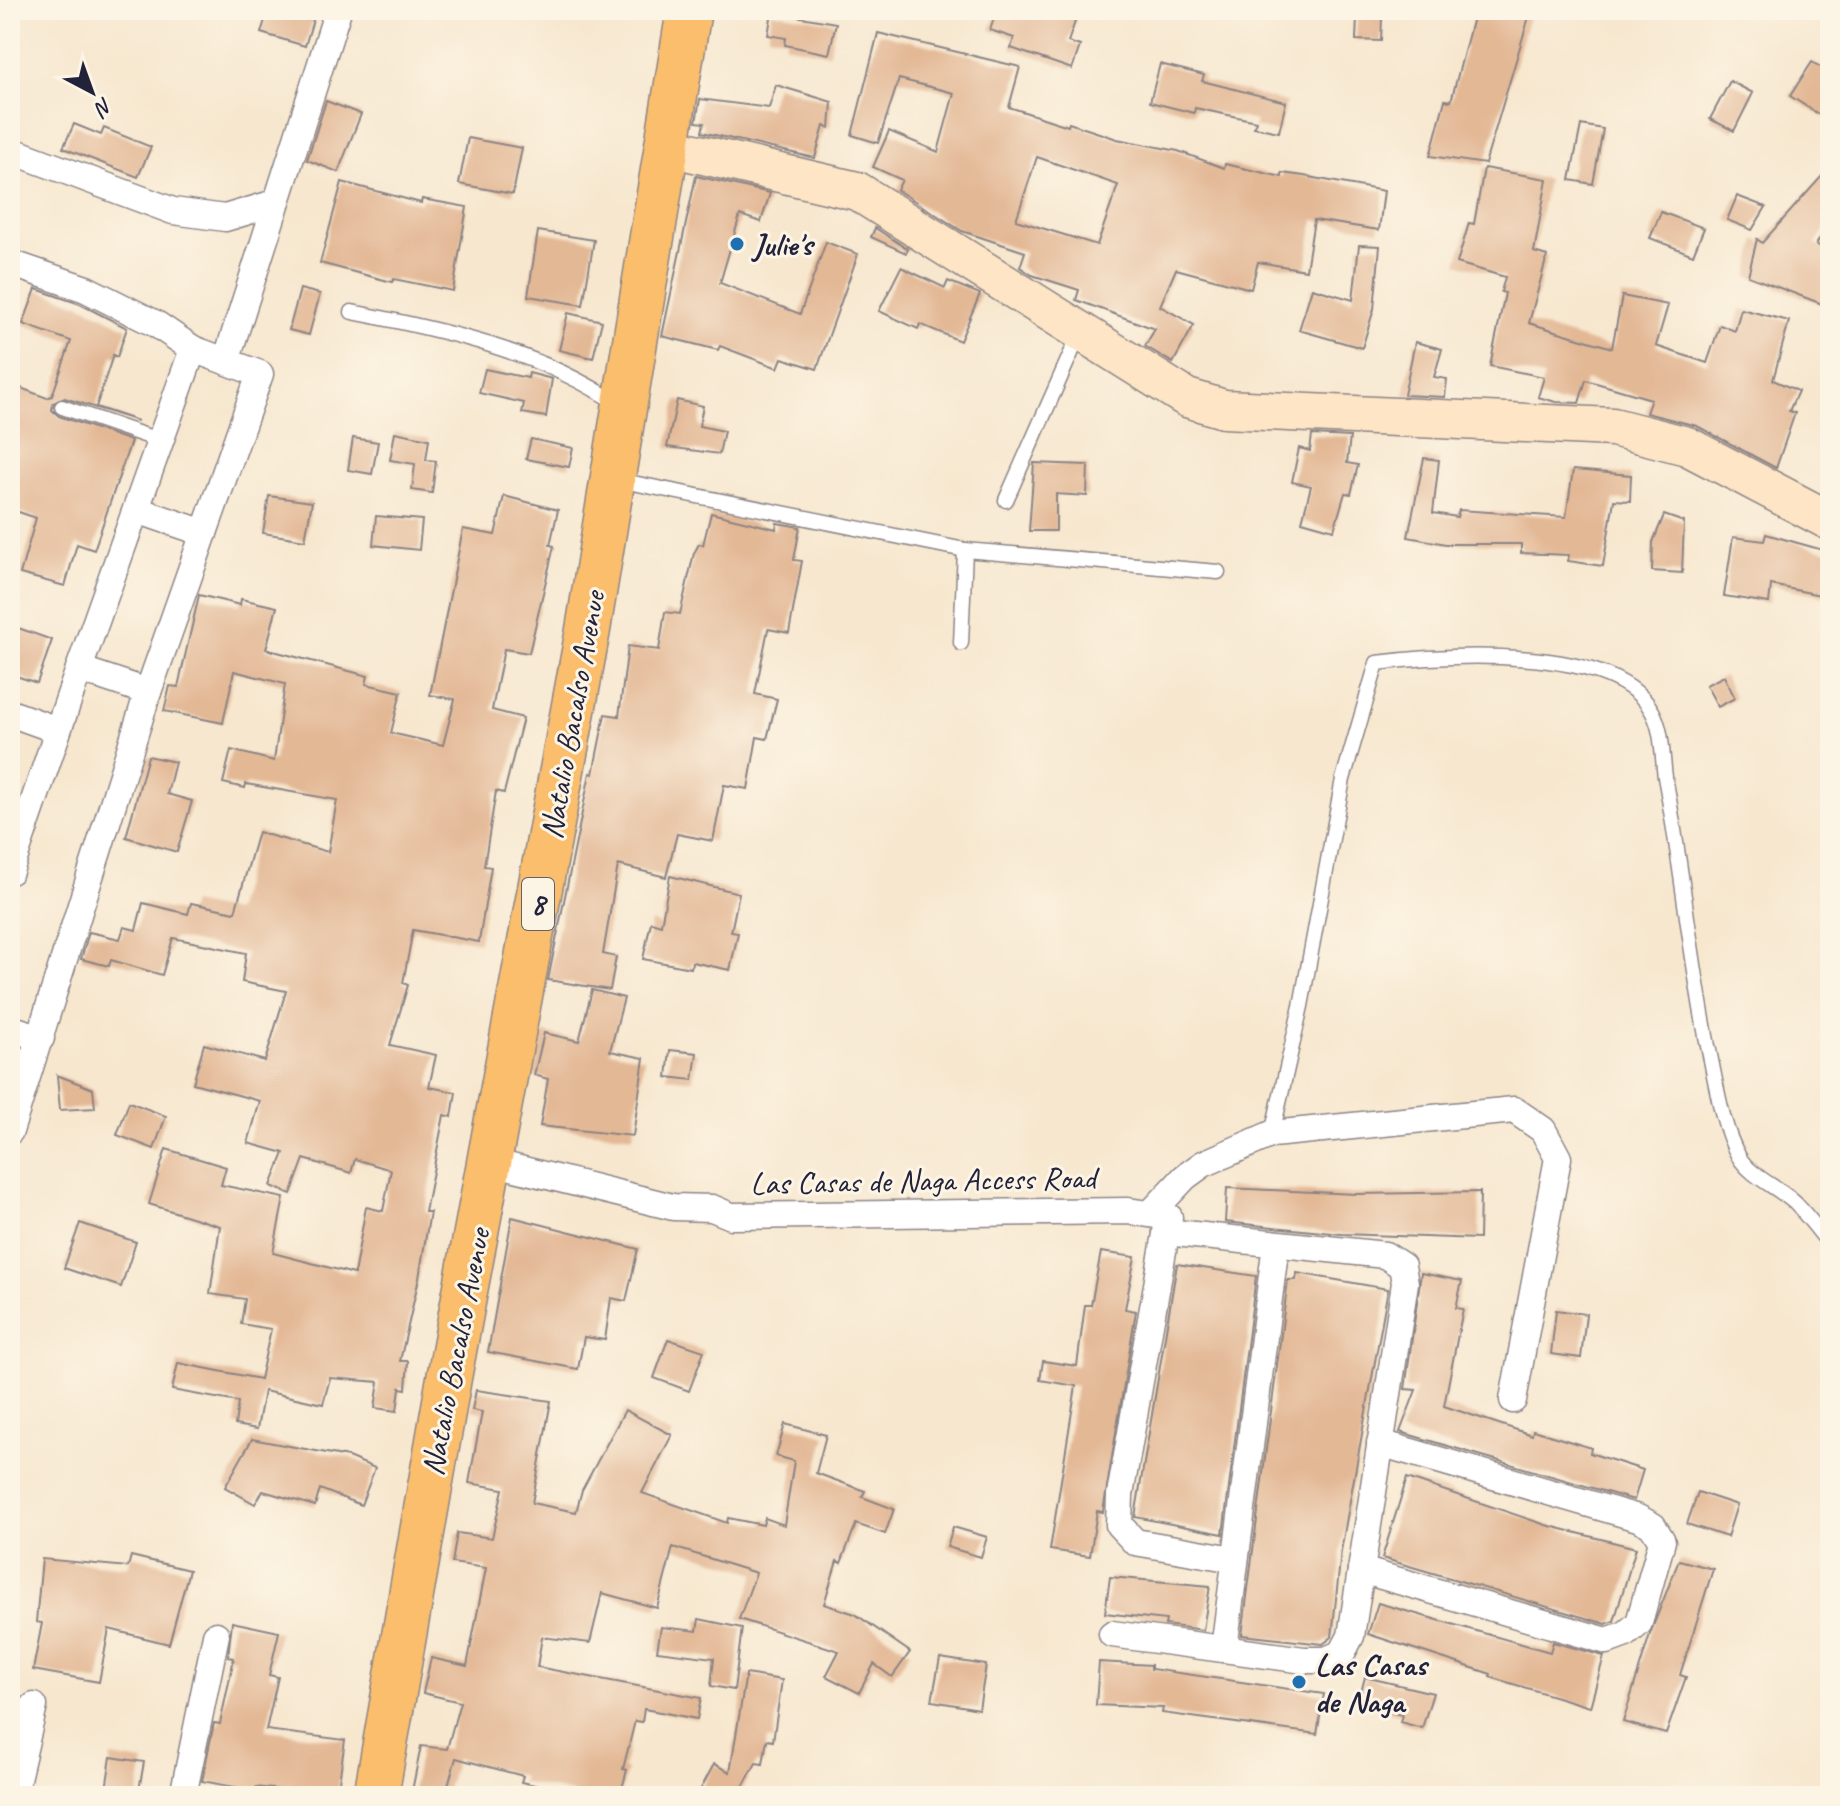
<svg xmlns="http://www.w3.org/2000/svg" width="1840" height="1806" viewBox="0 0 1840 1806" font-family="Caveat,sans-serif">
	<rect width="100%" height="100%" fill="#fcf5e5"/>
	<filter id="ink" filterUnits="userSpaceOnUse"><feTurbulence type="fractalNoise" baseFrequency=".0125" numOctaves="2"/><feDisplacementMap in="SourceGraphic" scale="16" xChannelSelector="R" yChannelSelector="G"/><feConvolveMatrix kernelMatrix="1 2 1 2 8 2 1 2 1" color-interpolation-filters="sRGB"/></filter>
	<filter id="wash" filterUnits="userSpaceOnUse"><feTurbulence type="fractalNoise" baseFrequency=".006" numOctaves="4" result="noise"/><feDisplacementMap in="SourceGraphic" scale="32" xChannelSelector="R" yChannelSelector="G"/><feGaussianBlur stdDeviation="1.8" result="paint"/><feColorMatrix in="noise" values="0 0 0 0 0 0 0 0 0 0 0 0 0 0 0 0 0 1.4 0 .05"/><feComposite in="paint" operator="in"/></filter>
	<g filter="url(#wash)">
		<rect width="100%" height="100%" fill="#f7e7cf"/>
		<g id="blocks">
			<g fill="#e3b895" fill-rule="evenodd">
				<polygon points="268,10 316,10 305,46 261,33"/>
				<polygon points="997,10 1079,10 1068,42 1080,46 1072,69 1011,48 1014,38 990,30"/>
				<polygon points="1475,10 1531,10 1485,164 1430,156 1445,100 1451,101"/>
				<polygon points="772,12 836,23 829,54 785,45 786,38 768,35"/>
				<polygon points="1357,17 1382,18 1381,41 1356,40"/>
				<path d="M878,33L1020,67L1009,107L1068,126L1069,123L1117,139L1178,151L1224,168L1225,164L1282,177V173L1304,176L1384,191L1379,230L1314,220L1306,270L1258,262L1251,289L1176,269L1160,306L1194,325L1173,363L1145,346L1155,329L1076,300L1079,290L1032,275L1020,267L1025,252L962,231L897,190L902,180L873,167L889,131L938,152L954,93L899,79L878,143L852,135ZM1037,157L1118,185L1097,245L1016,220Z"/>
				<polygon points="1812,62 1830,73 1830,105 1823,117 1790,96"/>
				<polygon points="1160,64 1204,75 1202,81 1286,102 1279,132 1254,127 1256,121 1195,108 1194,113 1150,102"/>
				<polygon points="1730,81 1753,93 1734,131 1710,119"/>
				<polygon points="776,85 832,102 830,128 824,126 815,158 702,132 704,123 696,122 700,99 769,108"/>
				<polygon points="326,101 361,114 338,172 307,160"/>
				<polygon points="74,124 101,135 104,128 151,147 138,177 63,148"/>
				<polygon points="1581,125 1603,129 1593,184 1570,180"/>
				<polygon points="468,138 522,148 513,194 459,184"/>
				<polygon points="1830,167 1830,220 1816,245 1830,248 1830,307 1748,276 1757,239 1762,243"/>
				<polygon points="1484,168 1547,179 1534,252 1547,256 1529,323 1612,348 1622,296 1668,305 1656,346 1707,363 1720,325 1735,331 1741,309 1789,321 1773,380 1798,391 1789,411 1795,413 1776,468 1697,426 1646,413 1651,399 1586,380 1579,403 1556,402 1538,397 1544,377 1490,366 1505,293 1501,292 1505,277 1457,263 1469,223 1474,224"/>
				<polygon points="696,176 770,193 761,222 740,215 720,283 800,314 826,242 858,254 817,369 782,358 778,368 720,346 718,350 662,336"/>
				<polygon points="342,182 421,203 422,199 467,207 453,291 394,279 392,282 320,263"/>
				<polygon points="1737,196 1766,207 1752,230 1727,220"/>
				<polygon points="1661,212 1704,228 1693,255 1650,238"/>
				<polygon points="875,228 908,249 906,253 871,237"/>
				<polygon points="538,231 594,240 583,305 528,296"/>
				<polygon points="1359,245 1380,246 1374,309 1362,348 1299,330 1312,288 1353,300"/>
				<polygon points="901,267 945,288 948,281 980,294 960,341 920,324 918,329 879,311"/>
				<polygon points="36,289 80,304 127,328 117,357 113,355 96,407 138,421 65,398 53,403 52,410 59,416 131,441 94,550 77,544 65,586 20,574 36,518 10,509 10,384 47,398 52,396 71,341 23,324"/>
				<polygon points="300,289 320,294 309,335 289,330"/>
				<polygon points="568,313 602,321 593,358 559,350"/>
				<polygon points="1415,342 1442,349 1434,377 1447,379 1445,397 1404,395"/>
				<polygon points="485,369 528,378 529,373 552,379 546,417 522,413 524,403 479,393"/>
				<polygon points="677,400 703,406 699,426 724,431 719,454 667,447"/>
				<polygon points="395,432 429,439 426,460 436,461 432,493 412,490 415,464 390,460"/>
				<polygon points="1312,435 1350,437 1347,463 1358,465 1351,494 1345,493 1334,530 1302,521 1311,486 1292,482 1299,448 1310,451"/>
				<polygon points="353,438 378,442 372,474 348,470"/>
				<polygon points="531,439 573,448 569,467 526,459"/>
				<polygon points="1424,458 1439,460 1433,513 1457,517 1459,510 1566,517 1573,470 1631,475 1630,501 1614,500 1603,566 1568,561 1569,555 1521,553 1521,544 1446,544 1408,537"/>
				<polygon points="1034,463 1088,465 1087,496 1056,494 1056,531 1029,531"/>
				<polygon points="269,496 312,502 305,540 263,533"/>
				<polygon points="504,496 558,510 550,545 554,546 529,653 504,649 492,710 523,718 504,793 496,791 484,866 491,867 479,942 413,930 403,983 408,985 390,1045 436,1055 429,1087 456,1092 452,1117 444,1115 425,1212 430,1212 419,1278 400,1361 408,1361 406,1389 400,1388 397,1411 375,1408 379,1382 330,1378 323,1404 264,1391 257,1429 235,1425 238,1402 172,1390 178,1363 260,1379 271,1329 241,1324 245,1299 210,1294 220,1226 149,1204 166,1149 226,1167 221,1185 284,1198 273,1253 354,1274 366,1207 383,1211 391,1170 355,1159 351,1173 304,1159 291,1194 271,1186 284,1153 248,1143 260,1101 193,1083 204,1044 265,1061 286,991 242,982 246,953 173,938 162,975 111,960 109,966 81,959 89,932 120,939 124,927 136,930 143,903 188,914 191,903 235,912 258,832 328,852 337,800 246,784 245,788 223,783 231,750 274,761 285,684 234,671 223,723 164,711 170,686 178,687 199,595 240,605 241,599 277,607 266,649 368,676 366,684 401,692 391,733 443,745 455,699 430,695 463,529 495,535"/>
				<polygon points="711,513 776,529 777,523 800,527 794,560 802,561 789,633 768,629 755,694 777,699 767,739 757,737 748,789 724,785 713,841 677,834 666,877 618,865 603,954 616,957 610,990 548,980 590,773 593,774 605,714 619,716 628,646 659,650 665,612 680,614 694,553 699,544 703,545"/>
				<polygon points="1664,515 1684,522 1682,573 1652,571 1653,542"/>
				<polygon points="376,516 422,520 419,550 373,545"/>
				<polygon points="1766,534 1830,552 1830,597 1771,585 1769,603 1724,596 1733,537 1764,541"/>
				<polygon points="10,625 52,640 37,683 10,674"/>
				<polygon points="1724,676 1735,698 1718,707 1706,685"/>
				<polygon points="148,756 175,762 167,794 192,801 177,852 126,837"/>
				<polygon points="670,876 739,893 731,932 738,933 730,970 692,962 691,968 643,959 651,922 661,925"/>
				<polygon points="592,990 624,998 610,1051 644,1058 633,1136 540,1126 548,1079 534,1075 544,1033 579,1041"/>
				<polygon points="670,1050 697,1053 693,1080 667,1077"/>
				<polygon points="57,1075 93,1089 95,1108 60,1110"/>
				<polygon points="129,1102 166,1116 154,1149 117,1135"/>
				<polygon points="1227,1188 1356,1194 1480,1192 1479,1239 1342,1234 1225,1222"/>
				<polygon points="512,1217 638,1249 626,1301 611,1298 605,1340 584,1337 578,1369 488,1352"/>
				<polygon points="80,1223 136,1242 121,1287 64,1268"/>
				<polygon points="1101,1252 1135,1257 1125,1309 1136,1311 1103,1512 1097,1511 1090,1556 1050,1550 1076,1386 1040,1380 1043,1361 1077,1366 1085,1305 1091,1305"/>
				<polygon points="1177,1264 1256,1276 1223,1534 1135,1517"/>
				<polygon points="1297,1273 1388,1289 1341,1551 1332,1637 1323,1644 1242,1635 1288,1280 1296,1280"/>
				<polygon points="1421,1273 1462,1281 1456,1308 1463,1309 1444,1406 1532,1435 1533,1430 1591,1448 1590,1453 1643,1470 1634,1500 1400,1432 1416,1390 1405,1389"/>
				<polygon points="1556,1310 1586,1314 1581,1358 1551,1354"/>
				<polygon points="668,1339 704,1351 689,1391 654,1378"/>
				<polygon points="476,1390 551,1401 532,1503 576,1512 582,1490 625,1410 672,1435 642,1493 727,1523 728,1518 763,1525 765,1518 784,1525 794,1461 776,1456 785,1424 826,1435 816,1473 865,1491 862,1497 894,1509 885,1534 856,1524 841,1563 837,1561 824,1604 855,1614 910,1652 892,1677 874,1664 859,1693 826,1676 839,1651 739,1619 756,1573 673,1547 657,1608 602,1593 590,1643 542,1637 537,1667 701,1698 697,1719 644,1709 642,1722 635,1721 623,1769 627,1770 620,1796 585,1796 521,1782 523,1776 456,1758 445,1796 411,1796 421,1746 447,1749 460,1702 423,1693 431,1658 467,1666 486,1568 452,1563 457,1533 492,1538 503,1489 469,1483 482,1412 472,1410"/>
				<polygon points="252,1439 348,1457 375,1468 361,1505 320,1489 315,1506 263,1491 255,1504 225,1487"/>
				<polygon points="1407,1478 1546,1525 1636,1548 1614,1621 1606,1624 1382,1558"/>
				<polygon points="1698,1492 1737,1505 1727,1537 1687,1524"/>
				<polygon points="953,1527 987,1537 981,1557 947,1547"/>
				<polygon points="131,1556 189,1570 169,1644 109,1629 99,1682 33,1670 42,1623 36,1622 42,1559 128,1567"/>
				<polygon points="1679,1560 1713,1569 1680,1675 1686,1677 1666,1734 1623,1722 1650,1634"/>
				<polygon points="1110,1577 1210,1586 1203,1630 1165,1625 1166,1620 1105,1613"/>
				<polygon points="1378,1603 1550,1652 1553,1642 1604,1656 1590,1707 1490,1677 1491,1674 1368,1634"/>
				<polygon points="699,1619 742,1628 734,1690 711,1686 714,1658 657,1651 661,1627 697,1631"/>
				<polygon points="232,1622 279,1632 269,1675 278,1677 266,1730 345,1740 337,1796 256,1787 256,1791 202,1781 214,1723 220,1724 234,1658 228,1657"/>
				<polygon points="940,1658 986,1665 979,1709 932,1701"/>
				<polygon points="1099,1662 1151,1665 1151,1669 1324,1694 1317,1734 1162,1713 1163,1708 1096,1705"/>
				<polygon points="746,1674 782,1680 773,1741 767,1740 763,1764 756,1763 738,1796 697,1796 714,1764 730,1772"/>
				<polygon points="1365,1677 1433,1693 1422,1728 1400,1722 1402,1715 1358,1704"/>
				<polygon points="111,1757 144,1762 138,1796 105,1796"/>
			</g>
		</g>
	</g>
	<g filter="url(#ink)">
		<use href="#blocks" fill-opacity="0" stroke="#8c8485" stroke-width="2"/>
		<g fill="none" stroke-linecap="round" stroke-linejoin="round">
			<defs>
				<g id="lane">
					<path d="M352,312C444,330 539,351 618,404"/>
					<polyline points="62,407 161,441"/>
					<polyline points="618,480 965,550 1218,572"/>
					<polyline points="1006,500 1080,333"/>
					<polyline points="961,643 965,550"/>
					<path d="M1272,1134L1301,1006L1343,779L1377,663C1443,655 1614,643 1652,711C1663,730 1662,756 1665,777C1682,866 1690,957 1708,1046C1716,1081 1721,1125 1739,1157C1751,1177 1778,1187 1795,1203C1807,1215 1819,1231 1830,1245"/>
				</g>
				<g id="street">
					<polyline points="10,150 173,211 225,218 275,203"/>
					<polyline points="10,263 86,289 156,324 193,349 260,374 148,692 10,1131"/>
					<polyline points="226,361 338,10"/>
					<polyline points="137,510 204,533"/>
					<polyline points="79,669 193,349"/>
					<polyline points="10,713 57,730"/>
					<polyline points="10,871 79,669 148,692"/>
					<polyline points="10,1028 41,1038"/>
					<polyline points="491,1162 673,1207 712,1208 731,1216 1128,1211 1169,1217 1120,1495 1119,1525 1135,1542 1234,1559"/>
					<polyline points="1151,1213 1185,1177 1203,1164 1272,1134 1514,1110 1543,1130 1558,1158 1513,1400"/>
					<polyline points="1361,1570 1607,1641 1626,1634 1639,1623 1662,1541 1653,1526 1638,1518 1380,1443"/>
					<polyline points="1112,1634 1304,1660 1326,1660 1342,1653 1351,1636 1405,1283 1402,1266 1385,1255 1166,1232"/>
					<polyline points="1224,1649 1276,1244"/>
					<polyline points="13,1796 34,1706"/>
					<polyline points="183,1796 216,1635"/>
				</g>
				<polyline id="secondary" points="669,147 857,191 1187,398 1224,409 1613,427 1687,446 1830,521"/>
				<polyline id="highway" points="376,1796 449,1378 588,630 689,10"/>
			</defs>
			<use href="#lane" stroke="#8c8485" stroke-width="17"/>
			<use href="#street" stroke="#8c8485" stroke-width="29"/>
			<use href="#secondary" stroke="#8c8485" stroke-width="41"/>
			<use href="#highway" stroke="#8c8485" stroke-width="47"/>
			<use href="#lane" stroke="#fff" stroke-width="14"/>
			<use href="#street" stroke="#fff" stroke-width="26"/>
			<use href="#secondary" stroke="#fde5c5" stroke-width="38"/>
			<use href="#highway" stroke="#fabe6d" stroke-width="44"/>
		</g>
	</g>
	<g fill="#1f6fb2" stroke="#fcf5e5" stroke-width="3">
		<circle cx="737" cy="244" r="8"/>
		<circle cx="1299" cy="1682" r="8"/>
	</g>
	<g text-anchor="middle" stroke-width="6" stroke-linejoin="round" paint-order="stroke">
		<rect fill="#fcf5e5" stroke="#63616e" stroke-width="2" x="522" y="878" width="32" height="52" rx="6"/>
		<g font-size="30" font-weight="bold" fill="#22223b">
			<text x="538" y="914">8</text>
		</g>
		<g font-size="32" font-weight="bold" fill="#22223b" stroke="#fcf5e5" text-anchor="start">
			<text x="753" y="255">Julie's</text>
			<text x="1315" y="1675">Las Casas<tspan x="1315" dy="37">de Naga</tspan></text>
		</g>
		<g font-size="32" fill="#22223b" stroke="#fcf5e5">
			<text transform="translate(572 715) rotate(-80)" y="11">Natalio Bacalso Avenue</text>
			<text transform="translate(923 1180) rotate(-1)" y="11">Las Casas de Naga Access Road</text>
			<text transform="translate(455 1352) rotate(-79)" y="11">Natalio Bacalso Avenue</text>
		</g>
	</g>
	<rect width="1840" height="1806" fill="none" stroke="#fcf5e5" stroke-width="40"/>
	<g transform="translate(92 92) rotate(139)" stroke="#fcf5e5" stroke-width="6" paint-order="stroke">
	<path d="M0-6L14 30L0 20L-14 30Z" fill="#22223b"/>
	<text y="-12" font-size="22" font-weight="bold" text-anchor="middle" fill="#22223b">N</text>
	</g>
</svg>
